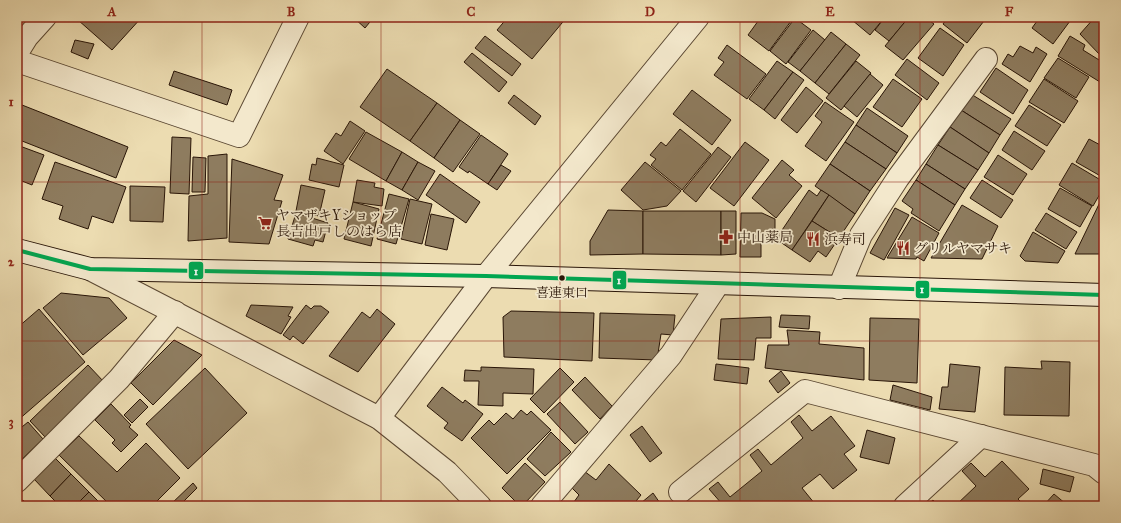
<svg xmlns="http://www.w3.org/2000/svg" width="1121" height="523" viewBox="0 0 1121 523" font-family="'IM FELL Great Primer','Noto Serif JP',serif">
	<rect width="100%" height="100%" fill="#ecdcb1"/>
	<filter id="stains"><feTurbulence type="fractalNoise" baseFrequency=".005" numOctaves="4"/><feColorMatrix values="0 0 0 0 .2 0 0 0 0 .09 0 0 0 0 .02 0 0 0 .5 -.17"/></filter>
	<radialGradient id="worn" r=".72"><stop offset=".6" stop-color="#630" stop-opacity="0"/><stop offset="1" stop-color="#630" stop-opacity=".3"/></radialGradient>
	<g fill="#8e7c5f" stroke="#291507">
		<polygon points="80,17 142,17 112,50 78,20"/>
		<polygon points="353,17 374,17 365,28"/>
		<polygon points="508,17 567,17 532,59 497,30"/>
		<polygon points="761,17 794,17 769,51 748,35"/>
		<polygon points="844,17 885,17 870,35 852,20 850,22"/>
		<polygon points="885,17 909,17 889,41 875,30"/>
		<polygon points="909,17 925,17 934,24 903,60 885,46"/>
		<polygon points="936,17 946,17 942,22"/>
		<polygon points="948,17 987,17 967,43 943,24"/>
		<polygon points="1040,17 1064,17 1070,21 1053,44 1032,28"/>
		<polygon points="1095,17 1104,17 1104,50 1100,55 1080,34"/>
		<polygon points="795,18 811,30 786,64 770,51"/>
		<polygon points="940,28 964,45 943,76 918,58"/>
		<polygon points="813,30 825,40 800,71 788,62"/>
		<polygon points="831,32 846,44 815,83 800,71"/>
		<polygon points="485,36 521,64 512,76 475,48"/>
		<polygon points="1070,36 1085,45 1083,50 1104,63 1104,75 1100,82 1058,56"/>
		<polygon points="75,40 94,44 88,59 71,52"/>
		<polygon points="846,44 860,55 829,94 815,83"/>
		<polygon points="727,45 766,74 747,99 714,75 724,62 718,58"/>
		<polygon points="1020,46 1033,53 1036,47 1047,54 1030,82 1002,64 1008,54 1013,57"/>
		<polygon points="472,53 507,82 499,92 464,62"/>
		<polygon points="1058,58 1089,77 1076,98 1044,78"/>
		<polygon points="907,59 939,83 927,100 895,75"/>
		<polygon points="777,61 793,72 764,110 749,99"/>
		<polygon points="856,61 871,73 841,110 826,98"/>
		<polygon points="996,68 1028,90 1013,114 980,92"/>
		<polygon points="387,69 437,103 410,141 360,107"/>
		<polygon points="174,71 232,90 227,105 169,85"/>
		<polygon points="793,72 804,80 775,119 764,110"/>
		<polygon points="870,74 883,85 857,117 844,106"/>
		<polygon points="893,79 922,99 902,127 873,107"/>
		<polygon points="1044,79 1078,101 1064,123 1029,102"/>
		<polygon points="806,87 823,101 797,133 781,120"/>
		<polygon points="692,90 731,120 712,145 673,114"/>
		<polygon points="971,94 1011,119 1000,135 961,110"/>
		<polygon points="514,95 541,116 535,125 508,103"/>
		<polygon points="825,102 854,122 826,161 805,146 822,122 815,116"/>
		<polygon points="17,103 128,147 116,178 17,139"/>
		<polygon points="437,103 460,120 434,158 410,141"/>
		<polygon points="1029,105 1061,125 1047,146 1015,126"/>
		<polygon points="867,108 908,136 897,153 856,125"/>
		<polygon points="961,110 1000,135 989,153 950,127"/>
		<polygon points="460,120 480,134 453,172 434,158"/>
		<polygon points="350,121 365,131 343,164 324,151 336,133 341,136"/>
		<polygon points="856,125 897,153 886,169 845,142"/>
		<polygon points="950,127 989,153 978,170 938,145"/>
		<polygon points="680,129 711,154 682,190 651,165 656,159 650,155 661,142 666,146"/>
		<polygon points="1014,131 1045,151 1032,170 1002,150"/>
		<polygon points="366,132 402,152 386,181 349,159"/>
		<polygon points="481,135 508,154 488,184 469,171 468,173 459,167"/>
		<polygon points="172,137 191,138 189,194 170,193"/>
		<polygon points="1089,139 1104,147 1104,178 1076,162"/>
		<polygon points="745,142 769,160 734,206 710,188"/>
		<polygon points="845,142 886,169 870,191 830,164"/>
		<polygon points="17,145 44,155 32,185 17,179"/>
		<polygon points="938,145 978,170 965,189 926,164"/>
		<polygon points="718,147 731,157 696,202 683,191"/>
		<polygon points="402,152 418,162 402,190 386,181"/>
		<polygon points="227,154 227,238 188,241 189,196 208,194 208,156"/>
		<polygon points="998,155 1027,174 1013,195 984,177"/>
		<polygon points="193,157 206,158 205,192 192,192"/>
		<polygon points="317,158 344,165 339,187 309,180 312,164 316,165"/>
		<polygon points="232,159 283,175 274,200 282,201 269,244 229,242"/>
		<polygon points="782,160 794,170 789,175 802,186 776,218 752,198"/>
		<polygon points="55,162 126,187 113,223 92,216 88,229 59,219 63,206 42,199"/>
		<polygon points="418,162 435,171 418,200 402,190"/>
		<polygon points="645,162 681,191 667,206 643,210 621,190"/>
		<polygon points="1072,163 1104,182 1104,187 1093,206 1059,185"/>
		<polygon points="830,164 870,191 855,214 815,186"/>
		<polygon points="926,164 965,189 955,205 916,180"/>
		<polygon points="501,165 511,171 497,190 488,184"/>
		<polygon points="440,174 480,202 466,223 426,195"/>
		<polygon points="357,180 375,183 374,187 384,189 382,206 353,202"/>
		<polygon points="916,180 955,205 939,231 911,213 913,209 902,201"/>
		<polygon points="982,180 1013,200 1001,218 970,198"/>
		<polygon points="301,185 325,190 319,216 296,211"/>
		<polygon points="130,186 165,187 163,222 130,221"/>
		<polygon points="1060,188 1092,206 1080,227 1048,209"/>
		<polygon points="809,190 817,196 821,190 829,195 792,250 776,239"/>
		<polygon points="389,194 409,199 396,244 377,239"/>
		<polygon points="829,195 855,214 839,238 812,221"/>
		<polygon points="410,199 432,204 422,244 401,239"/>
		<polygon points="1101,200 1104,202 1104,254 1075,254"/>
		<polygon points="353,202 379,209 371,246 344,239"/>
		<polygon points="962,205 998,226 982,259 931,258"/>
		<polygon points="895,208 909,215 884,260 870,253"/>
		<polygon points="608,210 643,211 643,254 590,255 590,241"/>
		<polygon points="643,211 721,211 721,255 643,254"/>
		<polygon points="721,211 736,211 736,254 721,255"/>
		<polygon points="296,213 328,223 323,242 315,240 313,246 288,239"/>
		<polygon points="741,213 762,213 775,219 775,233 772,237 761,238 761,257 740,257"/>
		<polygon points="1046,213 1077,232 1066,249 1035,230"/>
		<polygon points="431,214 454,219 447,250 425,245"/>
		<polygon points="912,217 939,233 924,261 917,257 916,259 887,258"/>
		<polygon points="812,221 839,238 826,257 818,251 810,262 792,250"/>
		<polygon points="1033,232 1065,251 1058,263 1025,261 1020,256"/>
		<polygon points="61,293 109,298 127,318 83,355 43,308"/>
		<polygon points="251,305 293,307 288,316 291,317 281,334 246,316"/>
		<polygon points="306,305 311,309 314,306 321,306 329,312 303,344 293,336 290,340 283,335"/>
		<polygon points="39,309 85,362 17,421 17,328"/>
		<polygon points="377,309 395,324 358,372 329,356 362,312 370,318"/>
		<polygon points="511,311 594,313 592,361 504,357 503,317"/>
		<polygon points="600,313 675,315 673,335 661,334 657,360 599,358"/>
		<polygon points="781,315 810,316 809,329 779,327"/>
		<polygon points="771,317 771,338 756,338 754,360 718,359 721,319"/>
		<polygon points="870,318 919,319 917,383 869,380"/>
		<polygon points="787,330 820,332 819,344 864,348 864,380 765,368 768,345 789,345"/>
		<polygon points="174,340 202,355 153,405 131,383"/>
		<polygon points="1041,361 1070,362 1069,416 1004,415 1005,367 1042,369"/>
		<polygon points="716,364 749,368 747,384 714,380"/>
		<polygon points="950,364 980,367 975,412 939,409 942,387 948,387"/>
		<polygon points="88,365 104,382 46,438 30,421"/>
		<polygon points="481,367 534,369 533,394 503,393 503,406 478,405 479,381 464,381 465,370 481,371"/>
		<polygon points="205,368 247,413 188,469 146,424"/>
		<polygon points="560,368 574,382 544,413 530,399"/>
		<polygon points="781,371 790,383 778,393 769,381"/>
		<polygon points="585,377 612,406 600,419 572,390"/>
		<polygon points="893,385 932,397 930,410 890,400"/>
		<polygon points="442,387 463,403 465,400 483,414 462,441 444,428 448,423 427,406"/>
		<polygon points="140,399 148,407 132,423 124,415"/>
		<polygon points="560,402 588,432 575,444 547,414"/>
		<polygon points="111,404 131,425 129,427 138,435 121,452 112,443 115,440 95,420"/>
		<polygon points="521,410 527,415 531,411 551,430 507,474 471,438 489,420 494,425 506,413 513,419"/>
		<polygon points="799,415 812,431 831,416 855,446 844,454 857,470 833,489 820,474 802,488 815,504 812,506 720,506 722,504 709,489 718,482 730,497 762,471 750,455 758,449 771,465 803,438 791,422"/>
		<polygon points="28,422 43,439 17,464 17,431"/>
		<polygon points="642,426 662,453 650,462 630,435"/>
		<polygon points="867,430 895,438 889,464 860,457"/>
		<polygon points="551,432 571,452 545,476 527,459"/>
		<polygon points="79,436 117,472 146,443 180,478 152,506 111,506 59,455"/>
		<polygon points="55,458 71,474 50,496 34,479"/>
		<polygon points="1002,461 1029,489 1018,499 1025,506 955,506 976,486 962,471 971,463 985,477"/>
		<polygon points="525,463 545,482 523,505 520,502 518,504 502,488"/>
		<polygon points="609,464 641,495 632,506 571,506 579,495 571,487 584,471 596,480"/>
		<polygon points="1043,469 1074,477 1070,492 1040,484"/>
		<polygon points="71,474 89,492 75,506 60,506 50,496"/>
		<polygon points="193,483 197,488 179,506 169,506"/>
		<polygon points="89,492 103,506 75,506"/>
		<polygon points="653,493 662,506 643,506 641,503"/>
		<polygon points="1054,494 1066,504 1065,506 1043,506"/>
		<polygon points="23,500 27,506 17,506 17,505"/>
		<polygon points="933,500 939,506 926,506"/>
	</g>
	<g fill="none" stroke-linecap="round" stroke-linejoin="round">
		<defs>
			<g id="minor">
				<polyline points="17,53 27,37 45,17"/>
				<polyline points="17,61 239,136 298,17"/>
				<polyline points="839,288 861,235 898,178 986,59"/>
				<polyline points="17,481 119,379 175,312"/>
				<polyline points="680,492 805,391 1094,465 1104,473"/>
				<polyline points="542,506 671,355 718,284"/>
				<polyline points="905,506 981,436"/>
			</g>
			<g id="tertiary">
				<polyline points="90,269 379,418 447,472 480,506"/>
				<polyline points="379,418 486,276 698,17"/>
			</g>
			<polyline id="secondary" points="17,250 90,269 486,276 1104,295"/>
		</defs>
		<use href="#minor" stroke="#5a4732" stroke-width="24"/>
		<use href="#tertiary" stroke="#5a4732" stroke-width="24"/>
		<use href="#secondary" stroke="#291507" stroke-width="24"/>
		<use href="#minor" stroke="#f3e8cc" stroke-width="22"/>
		<use href="#tertiary" stroke="#f3e8cc" stroke-width="22"/>
		<use href="#secondary" stroke="#f3e8cc" stroke-width="22"/>
		<defs>
			<polyline id="bus-1" points="17,250 90,269 486,276 1104,295"/>
		</defs>
		<use href="#bus-1" stroke="#f3e8cc" stroke-width="7"/>
		<use href="#bus-1" stroke="#00a651" stroke-width="4"/>
	</g>
	<path fill="none" stroke="#8f2418" stroke-width="1" stroke-opacity="0.55" d="M202,17V506M381,17V506M560,17V506M740,17V506M920,17V506M17,182H1104M17,341H1104"/>
	<defs>
		<symbol id="supermarket-bare" viewBox="-9 -9 18 18"><path d="M-6-5.5h2.5l.6 2H6L4.5 2H-2.5L-4.4-4H-6ZM-1.5 3.2a1.3 1.3 0 1 0 .1 0ZM3 3.2a1.3 1.3 0 1 0 .1 0Z" fill="#8f2418" stroke="#f3e8cc" stroke-width="2.5" paint-order="stroke"/></symbol>
		<symbol id="pharmacy-bare" viewBox="-9 -9 18 18"><path d="M-2-6h4v4h4v4h-4v4h-4v-4h-4v-4h4Z" fill="#8f2418" stroke="#f3e8cc" stroke-width="2.5" paint-order="stroke"/></symbol>
		<symbol id="restaurant-bare" viewBox="-9 -9 18 18"><path d="M-5-6h1v4h1v-4h1v4h1v-4h1v5L-1.5 .5V6h-2V.5L-5-1ZM5-6V6H3V1.5H1.5Q1.5-4 5-6Z" fill="#8f2418" stroke="#f3e8cc" stroke-width="2.5" paint-order="stroke"/></symbol>
	</defs>
	<g fill-rule="evenodd">
		<use href="#supermarket-bare" x="255" y="213" width="20" height="20"/>
		<use href="#pharmacy-bare" x="716" y="227" width="20" height="20"/>
		<use href="#restaurant-bare" x="803" y="229" width="20" height="20"/>
		<use href="#restaurant-bare" x="893" y="238" width="20" height="20"/>
	</g>
	<circle fill="#291507" stroke="#f3e8cc" stroke-width="1.5" cx="562" cy="278" r="3.5"/>
	<g text-anchor="middle" stroke-width="3.5" stroke-linejoin="round" paint-order="stroke">
		<g font-size="13" fill="#291507" stroke="#f3e8cc">
			<text x="562" y="297">喜連東口</text>
		</g>
		<g font-size="14" fill="#291507" stroke="#f3e8cc" text-anchor="start">
			<text x="276" y="220">ヤマザキYショップ<tspan x="276" dy="16">長吉出戸しのはら店</tspan></text>
			<text x="737" y="242">中山薬局</text>
			<text x="824" y="244">浜寿司</text>
			<text x="914" y="253">グリルヤマサキ</text>
		</g>
	</g>
	<g stroke="#f3e8cc" stroke-width="1.5">
		<rect x="188" y="261" width="16" height="19" rx="4" fill="#00a651"/>
		<rect x="612" y="270" width="15" height="20" rx="4" fill="#00a651"/>
		<rect x="915" y="280" width="15" height="19" rx="4" fill="#00a651"/>
	</g>
	<g font-size="11" text-anchor="middle" font-weight="bold" fill="#fff">
		<text x="196" y="275">1</text>
		<text x="619" y="284">1</text>
		<text x="922" y="293">1</text>
	</g>
	<rect width="1121" height="523" fill="none" stroke="#ecdcb1" stroke-width="44"/>
	<rect x="22" y="22" width="1077" height="479" fill="none" stroke="#8f2418" stroke-width="1.5"/>
	<g font-size="13" text-anchor="middle" font-weight="bold" fill="#8f2418">
		<text x="112" y="16">A</text>
		<text x="291" y="16">B</text>
		<text x="471" y="16">C</text>
		<text x="650" y="16">D</text>
		<text x="830" y="16">E</text>
		<text x="1009" y="16">F</text>
		<text x="11" y="106">1</text>
		<text x="11" y="266">2</text>
		<text x="11" y="426">3</text>
	</g>
	<rect width="100%" height="100%" filter="url(#stains)"/>
	<rect width="100%" height="100%" fill="url(#worn)"/>
</svg>
